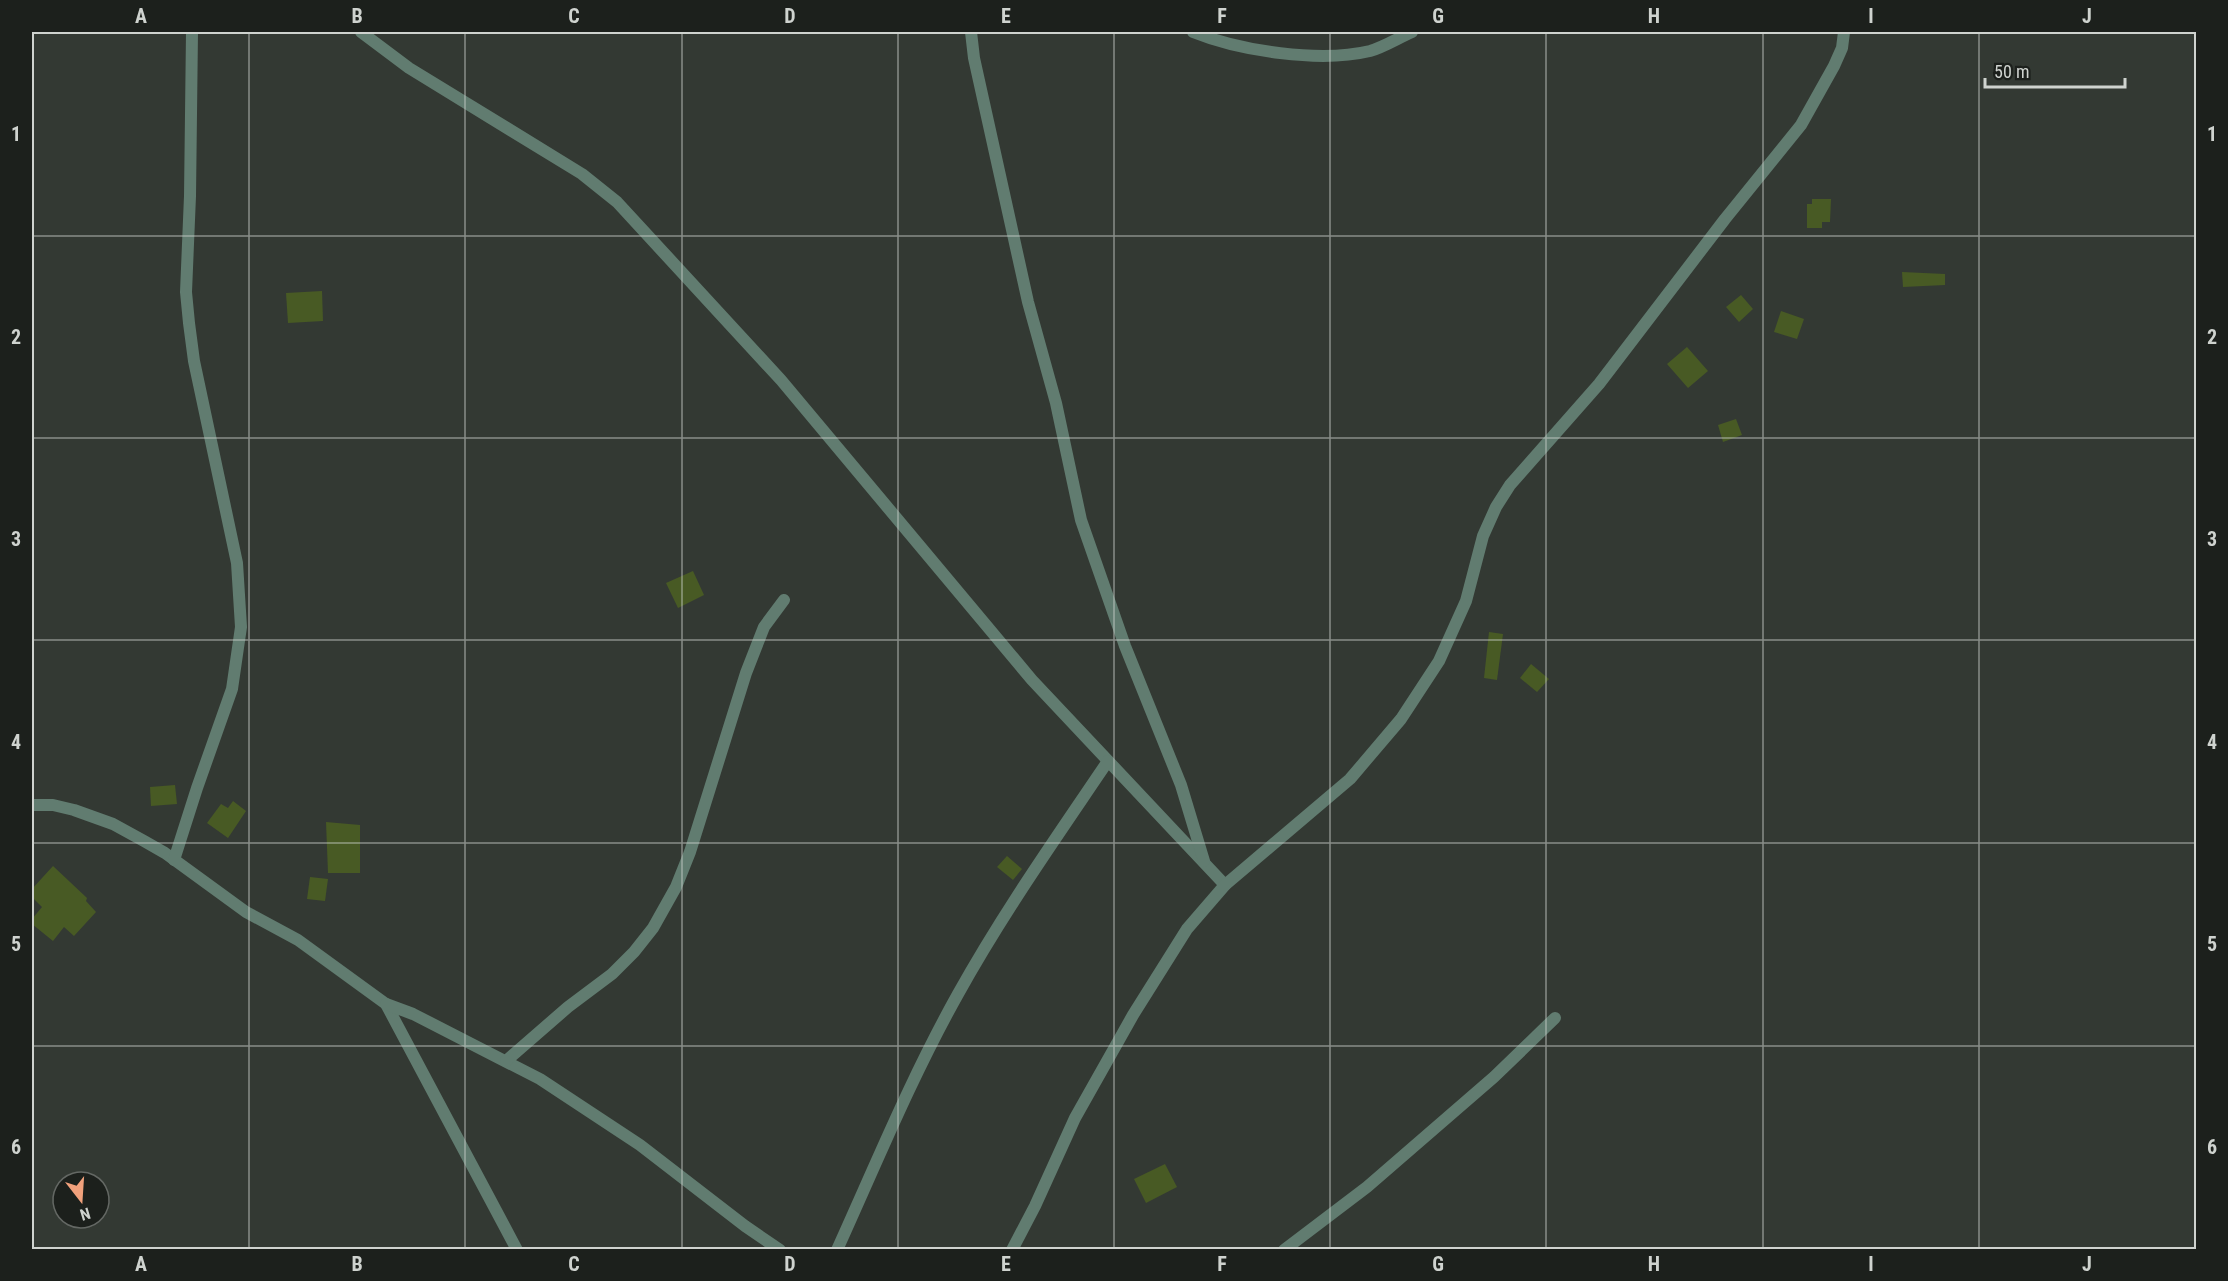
<svg xmlns="http://www.w3.org/2000/svg" width="2228" height="1281" viewBox="0 0 2228 1281" font-family="'Roboto Condensed',sans-serif">
	<rect width="100%" height="100%" fill="#333933"/>
	<g fill="#485a24">
		<polygon points="1812,199 1831,199 1830,222 1822,222 1822,228 1807,228 1807,204 1812,204"/>
		<polygon points="1902,272 1945,274 1945,285 1903,287"/>
		<polygon points="322,291 323,321 288,323 286,293"/>
		<polygon points="1741,295 1753,309 1739,322 1726,307"/>
		<polygon points="1781,311 1804,319 1797,339 1774,332"/>
		<polygon points="1687,347 1708,371 1688,388 1667,364"/>
		<polygon points="1736,419 1742,435 1723,442 1718,425"/>
		<polygon points="693,571 704,595 678,608 666,583"/>
		<polygon points="1489,632 1503,634 1497,680 1484,678"/>
		<polygon points="1531,664 1549,679 1537,692 1520,678"/>
		<polygon points="175,785 177,804 151,806 150,787"/>
		<polygon points="233,801 246,811 228,838 207,823 221,804 228,808"/>
		<polygon points="326,822 360,825 360,873 328,873"/>
		<polygon points="1007,856 1022,869 1013,880 997,867"/>
		<polygon points="53,866 87,898 86,901 96,912 74,936 64,927 53,941 32,924 32,919 42,907 32,897 32,889"/>
		<polygon points="310,877 328,879 325,901 307,899"/>
		<polygon points="1165,1164 1177,1187 1146,1203 1134,1179"/>
	</g>
	<g fill="none" stroke-linecap="round" stroke-linejoin="round">
		<g stroke="#617c70" stroke-width="12">
			<polyline points="361,32 409,68 582,174 617,202 781,380 1032,680 1225,885"/>
			<polyline points="971,32 974,58 1028,302 1056,403 1081,520 1125,646 1181,785 1204,861"/>
			<path d="M1193,32C1240,51 1320,63 1370,51C1384,47 1398,38 1412,32"/>
			<polyline points="32,805 53,805 74,810 113,824 144,841 165,853 246,912 298,940 386,1004 517,1250"/>
			<polyline points="174,860 197,788 232,689 241,627 237,563 194,361 189,323 186,292 190,196 192,32"/>
			<polyline points="386,1004 413,1014 540,1079 640,1145 745,1226 780,1250"/>
			<polyline points="506,1061 568,1007 612,974 634,952 653,928 676,887 690,852 746,673 764,627 784,600"/>
			<path d="M837,1250C876,1164 912,1076 958,994C1003,913 1056,838 1108,761"/>
			<polyline points="1012,1250 1035,1206 1075,1118 1133,1015 1187,929 1225,885 1350,779 1401,719 1439,661 1466,601 1483,536 1496,507 1510,485 1599,384 1725,219 1801,125 1834,66 1842,48 1844,32"/>
			<polyline points="1284,1250 1367,1187 1494,1077 1555,1018"/>
		</g>
	</g>
	<path fill="none" stroke="#cfd3cf" stroke-width="1.5" stroke-opacity="0.55" d="M249,32V1250M465,32V1250M682,32V1250M898,32V1250M1114,32V1250M1330,32V1250M1546,32V1250M1763,32V1250M1979,32V1250M32,236H2196M32,438H2196M32,640H2196M32,843H2196M32,1046H2196"/>
	<rect width="2228" height="1281" fill="none" stroke="#1c201c" stroke-width="66"/>
	<g transform="translate(81 1200) rotate(163)"><circle r="28" fill="#1c201c" stroke="#646864" stroke-width="1.5"/>
	<path d="M0-4.5L10 22L0 15L-10 22Z" fill="#f1a17c"/>
	<text y="-9" font-size="16" font-weight="bold" text-anchor="middle" fill="#cfd3cf">N</text>
	</g>
	<path d="M1985 78v9h140v-9" fill="none" stroke="#cfd3cf" stroke-width="3"/>
	<text x="1994" y="78" font-size="18" fill="#cfd3cf" stroke="#1c201c" stroke-width="4.5" paint-order="stroke">50 m</text>
	<rect x="33" y="33" width="2162" height="1215" fill="none" stroke="#cfd3cf" stroke-width="2"/>
	<g font-size="20" text-anchor="middle" font-weight="bold" fill="#cfd3cf">
		<text x="141" y="23">A</text>
		<text x="357" y="23">B</text>
		<text x="574" y="23">C</text>
		<text x="790" y="23">D</text>
		<text x="1006" y="23">E</text>
		<text x="1222" y="23">F</text>
		<text x="1438" y="23">G</text>
		<text x="1654" y="23">H</text>
		<text x="1871" y="23">I</text>
		<text x="2087" y="23">J</text>
		<text x="16" y="141">1</text>
		<text x="2212" y="141">1</text>
		<text x="16" y="344">2</text>
		<text x="2212" y="344">2</text>
		<text x="16" y="546">3</text>
		<text x="2212" y="546">3</text>
		<text x="16" y="749">4</text>
		<text x="2212" y="749">4</text>
		<text x="16" y="951">5</text>
		<text x="2212" y="951">5</text>
		<text x="16" y="1154">6</text>
		<text x="2212" y="1154">6</text>
		<text x="141" y="1271">A</text>
		<text x="357" y="1271">B</text>
		<text x="574" y="1271">C</text>
		<text x="790" y="1271">D</text>
		<text x="1006" y="1271">E</text>
		<text x="1222" y="1271">F</text>
		<text x="1438" y="1271">G</text>
		<text x="1654" y="1271">H</text>
		<text x="1871" y="1271">I</text>
		<text x="2087" y="1271">J</text>
	</g>
</svg>
